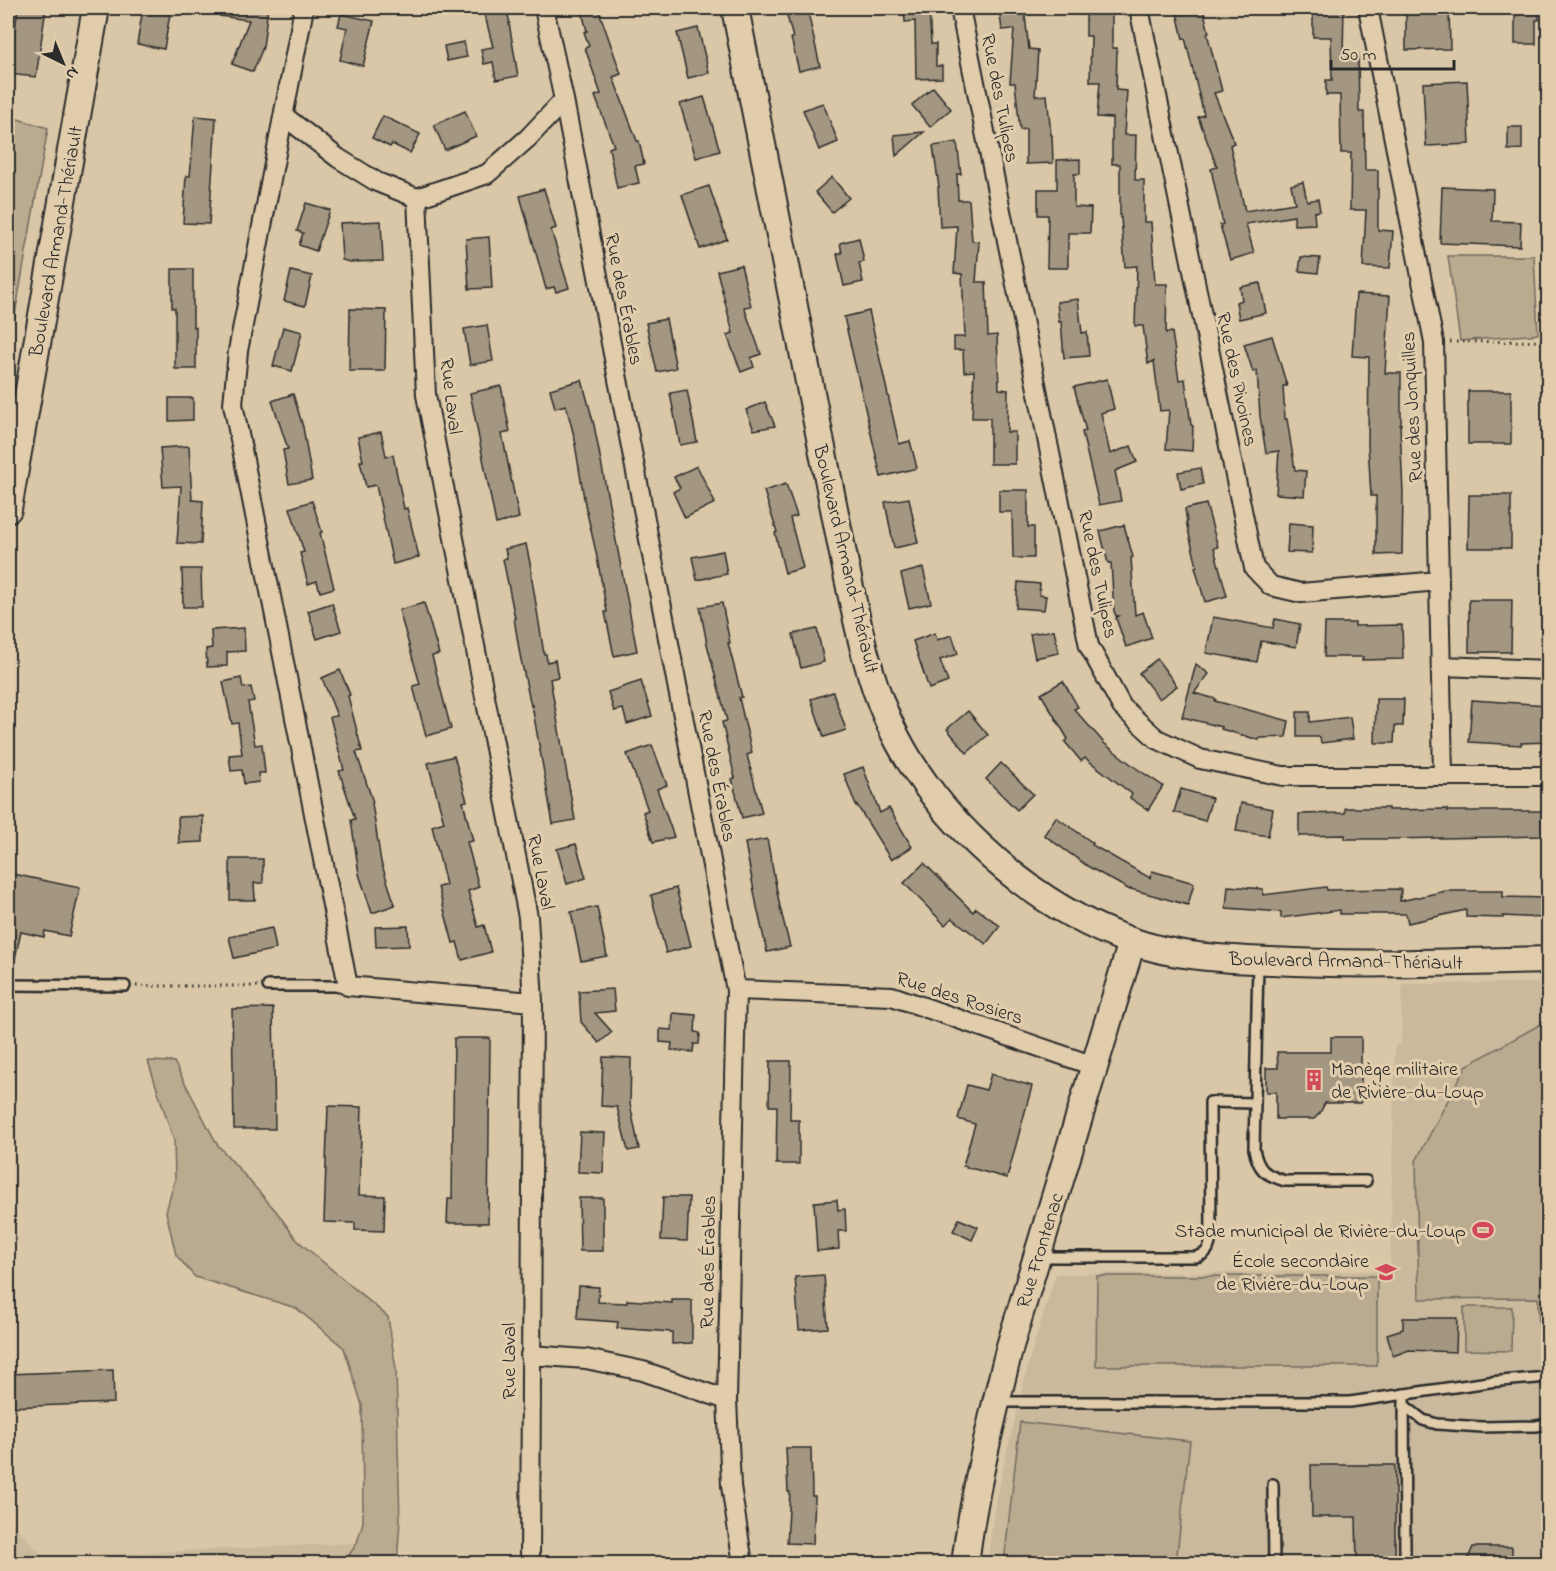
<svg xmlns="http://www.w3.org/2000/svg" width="1556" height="1571" viewBox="0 0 1556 1571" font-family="'Indie Flower',sans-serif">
	<rect width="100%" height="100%" fill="#dac7a7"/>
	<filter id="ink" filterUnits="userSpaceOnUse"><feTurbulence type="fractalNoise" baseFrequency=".0167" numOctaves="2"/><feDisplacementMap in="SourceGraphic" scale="12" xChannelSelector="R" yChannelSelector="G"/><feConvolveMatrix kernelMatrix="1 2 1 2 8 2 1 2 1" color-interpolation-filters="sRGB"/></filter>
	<g filter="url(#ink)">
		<g fill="#cab99c">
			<polygon points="1548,983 1548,1563 987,1564 994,1511 1008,1447 1031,1354 1056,1274 1390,1271 1395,1045 1401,1045 1402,984"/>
			<polygon points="8,1518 44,1557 357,1543 344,1563 8,1563"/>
		</g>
		<g fill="#baaa90" stroke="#726a5e" stroke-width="1.5">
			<polygon points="8,116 48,128 8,354"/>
			<polygon points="1448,256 1534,256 1538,334 1460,341"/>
			<polygon points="1548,1020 1548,1328 1539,1328 1538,1298 1419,1299 1416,1161 1466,1066"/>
			<polygon points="148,1061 174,1062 217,1144 276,1211 297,1240 388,1317 396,1369 400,1522 397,1563 344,1563 357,1543 363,1522 362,1405 344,1348 296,1308 195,1277 176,1255 166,1212 175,1179 174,1141"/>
			<polygon points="1097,1276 1377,1276 1377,1366 1096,1366"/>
			<polygon points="1464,1307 1512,1307 1511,1351 1464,1350"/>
			<polygon points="1020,1422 1190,1441 1176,1563 1004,1563"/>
		</g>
		<g fill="#a49781" stroke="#2b2b2b" stroke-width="1.5">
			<polygon points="18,8 46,8 36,77 9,74"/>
			<polygon points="143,8 171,8 164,49 137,44"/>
			<polygon points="220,8 268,8 263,47 253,72 232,64 249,20 220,16"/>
			<polygon points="483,8 506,8 510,23 509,23 518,76 496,80 493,62 484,64 481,49 493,47"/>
			<polygon points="581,8 598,8 621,74 613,77 637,141 639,141 644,164 635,166 639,183 617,188 609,148 614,146 595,96 601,94 585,48 589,46 584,32 587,31"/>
			<polygon points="785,8 807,8 820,66 799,71 791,38 793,38"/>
			<polygon points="904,8 929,8 931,44 936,44 936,66 942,66 942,78 916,79 915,21 905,22"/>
			<polygon points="999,8 1024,8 1029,49 1038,50 1035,96 1047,95 1051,135 1052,135 1053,163 1026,164 1026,129 1020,130 1015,83 1010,83 1014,29 1002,30"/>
			<polygon points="1086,8 1112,8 1112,48 1117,48 1116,90 1127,91 1124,135 1136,135 1135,180 1144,180 1144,222 1151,222 1155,284 1167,284 1166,333 1172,332 1179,380 1185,379 1191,425 1193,426 1192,451 1166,449 1169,410 1160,411 1154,361 1148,364 1143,326 1135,326 1137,266 1125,267 1121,218 1120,218 1120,164 1112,164 1112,118 1097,117 1100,82 1090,82 1091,36 1086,36"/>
			<polygon points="1176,8 1203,8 1209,33 1207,33 1222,91 1214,93 1234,143 1230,145 1245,211 1295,203 1291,185 1303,182 1307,201 1318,199 1320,211 1314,212 1315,224 1294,225 1294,216 1246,224 1254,253 1230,260 1220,225 1223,224 1211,169 1217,167 1198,117 1204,115 1185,38 1183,39"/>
			<polygon points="1313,8 1344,8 1343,54 1358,54 1359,112 1364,112 1365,170 1378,170 1378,230 1393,231 1390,268 1363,267 1366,210 1350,210 1351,153 1341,153 1340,95 1326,95 1326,80 1332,80 1331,37 1313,37"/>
			<polygon points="1406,8 1449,8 1450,49 1406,50"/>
			<polygon points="1515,8 1539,8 1539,20 1536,20 1536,44 1515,44"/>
			<polygon points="341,14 374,21 363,66 340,60 347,28 338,26"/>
			<polygon points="698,28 709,73 688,78 677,33"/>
			<polygon points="464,42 467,57 447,61 444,46"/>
			<polygon points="1467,81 1470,144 1426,146 1423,83"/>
			<polygon points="933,87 951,109 930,127 912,105"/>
			<polygon points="704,97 720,151 696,158 680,104"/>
			<polygon points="823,103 838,142 819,150 803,110"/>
			<polygon points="465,111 476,136 445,150 434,125"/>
			<polygon points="195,116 216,118 209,224 183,223 186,176 190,176"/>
			<polygon points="383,116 420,134 410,153 392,144 390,147 372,138"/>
			<polygon points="1508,127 1522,127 1522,149 1508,150"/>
			<polygon points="924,132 896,156 894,135"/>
			<polygon points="957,142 961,174 957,174 958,200 969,200 972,241 979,242 976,282 986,282 988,336 997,335 999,389 1008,390 1007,432 1015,432 1015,464 990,464 990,418 972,418 974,371 964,372 963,350 954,350 954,337 965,337 962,274 954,273 957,226 940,227 938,187 939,187 933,146"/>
			<polygon points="1080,159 1080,174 1074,174 1074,207 1091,208 1090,233 1068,233 1068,268 1047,268 1048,215 1038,215 1038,189 1057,189 1057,160"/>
			<polygon points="832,177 849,198 832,212 815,192"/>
			<polygon points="709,186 727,239 700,249 682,195"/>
			<polygon points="1442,187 1493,189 1492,221 1521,222 1520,246 1440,243"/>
			<polygon points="544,189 556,228 551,230 569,288 556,292 554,287 546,289 520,196"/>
			<polygon points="306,203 330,210 316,251 299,245 303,233 297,231"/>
			<polygon points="381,221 383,261 350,262 342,260 340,223"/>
			<polygon points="489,237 492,288 469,289 466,239"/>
			<polygon points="859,238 864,262 859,263 863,282 844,286 837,254 842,253 840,243"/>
			<polygon points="1301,257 1320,258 1318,273 1299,271"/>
			<polygon points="741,265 751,306 744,307 761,354 751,358 754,367 741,372 727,335 733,333 717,271"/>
			<polygon points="172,269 193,269 193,327 196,327 196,369 175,369 175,308 172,308"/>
			<polygon points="291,271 312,276 305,306 284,301"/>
			<polygon points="1260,283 1266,313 1239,319 1236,302 1242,300 1240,287"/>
			<polygon points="1356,294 1390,296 1385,373 1401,373 1401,425 1400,425 1403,494 1402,554 1376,555 1376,496 1371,496 1368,444 1369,357 1352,356"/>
			<polygon points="1078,299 1082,333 1087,332 1089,356 1064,358 1061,321 1059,322 1057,302"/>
			<polygon points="350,309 386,310 385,371 349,371"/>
			<polygon points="869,311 899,444 910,441 917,468 881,477 844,317"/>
			<polygon points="666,319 676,368 657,372 646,323"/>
			<polygon points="487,325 493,361 470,365 464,329"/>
			<polygon points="283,327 302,332 292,371 273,366"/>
			<polygon points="1272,336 1287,386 1283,386 1285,419 1287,419 1295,470 1306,471 1304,496 1276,494 1279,451 1266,453 1260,416 1257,370 1253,372 1244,344"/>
			<polygon points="1107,379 1114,409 1101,413 1110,454 1131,446 1137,462 1115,471 1121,501 1099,505 1082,432 1086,431 1074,387"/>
			<polygon points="582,380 594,425 637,651 614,656 605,612 607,612 596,552 585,504 575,444 576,444 566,405 555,408 550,389"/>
			<polygon points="501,386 510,432 502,434 519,518 496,524 470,393"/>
			<polygon points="687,390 697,442 680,445 670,393"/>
			<rect x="1468" y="391" width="43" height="53"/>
			<polygon points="293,394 303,427 312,480 289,484 283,450 288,449 272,401"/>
			<polygon points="169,398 193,398 193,420 169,421"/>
			<polygon points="765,402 775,426 754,430 746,410"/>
			<polygon points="381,432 386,456 393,455 404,509 407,508 419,557 393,564 376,485 366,487 360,461 363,461 358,437"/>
			<polygon points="189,446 192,500 203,501 201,544 177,543 181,486 163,487 160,448"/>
			<polygon points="697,466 715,503 685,518 673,492 680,488 674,477"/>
			<polygon points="1200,468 1203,484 1181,489 1178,472"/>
			<polygon points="786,484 797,516 790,518 803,568 785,573 775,533 777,532 764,491"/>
			<polygon points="999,490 1028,490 1028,527 1034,527 1034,558 1013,558 1012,512 999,512"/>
			<polygon points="1469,495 1511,495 1511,548 1468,548"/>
			<polygon points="909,498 918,543 894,548 885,502"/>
			<polygon points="312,501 322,532 320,533 334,588 320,592 317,581 308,584 300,553 304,552 290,508"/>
			<polygon points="1206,504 1218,547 1214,548 1227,596 1205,602 1195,567 1197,566 1186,522 1187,522 1185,509"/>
			<polygon points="1289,523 1313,525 1312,553 1287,552"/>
			<polygon points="1124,525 1133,557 1131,558 1135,615 1143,612 1152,638 1126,647 1116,618 1119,616 1116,616 1114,611 1111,563 1108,563 1100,531"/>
			<polygon points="526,544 532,573 531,573 544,654 546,654 547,662 555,660 558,677 550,679 575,820 553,824 532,705 531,706 520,655 514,618 515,618 503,559 507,558 505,549"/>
			<polygon points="723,551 727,574 697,580 692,557"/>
			<polygon points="923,568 931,603 909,608 901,574"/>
			<polygon points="182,569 201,569 202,607 183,607"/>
			<polygon points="1018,582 1040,584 1039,595 1046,596 1044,610 1016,608"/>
			<polygon points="1469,600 1512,600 1511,652 1469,652"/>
			<polygon points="332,603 341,631 317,639 308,611"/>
			<polygon points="424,603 439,654 432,656 451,729 426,736 413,686 420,684 399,610"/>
			<polygon points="722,603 730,643 728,643 742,697 739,698 752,753 747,755 762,813 742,818 732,779 735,778 722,722 727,721 707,644 700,607"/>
			<polygon points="1213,617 1273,628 1275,619 1300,624 1296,647 1261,641 1257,662 1206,653"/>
			<polygon points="1325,623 1355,623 1355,626 1402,625 1403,659 1362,660 1363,657 1324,657"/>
			<polygon points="244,628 245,651 227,652 227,666 207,667 206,649 212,648 211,630"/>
			<polygon points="817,629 824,662 801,668 793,634"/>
			<polygon points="1054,630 1059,653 1035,658 1030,634"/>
			<polygon points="935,633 937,640 952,635 958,654 940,660 948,682 929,689 913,641"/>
			<polygon points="1157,659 1177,686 1159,699 1139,673"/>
			<polygon points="1196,664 1209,674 1194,693 1216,699 1215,701 1289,721 1286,737 1260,738 1259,740 1221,729 1222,727 1182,717"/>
			<polygon points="340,670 350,695 348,696 362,751 356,752 373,802 372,803 381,862 395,905 372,913 359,874 351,820 355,819 339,771 344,770 330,717 337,716 322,678"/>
			<polygon points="241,678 243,688 251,687 254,701 248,702 255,745 262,744 265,773 258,773 259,782 244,784 242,770 231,771 229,755 242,754 238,723 232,724 223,682"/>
			<polygon points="641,681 652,716 627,724 623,709 614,711 608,692"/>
			<polygon points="1063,681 1078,707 1074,709 1105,744 1136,768 1163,786 1148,810 1130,798 1132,794 1085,758 1081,761 1065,742 1068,739 1041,694"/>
			<polygon points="833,692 846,730 824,737 811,699"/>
			<polygon points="1376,699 1404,699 1403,726 1395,726 1394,743 1375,743"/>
			<polygon points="1472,700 1548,705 1548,742 1521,743 1521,745 1469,742"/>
			<polygon points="968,711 988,735 967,753 947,729"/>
			<polygon points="1297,712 1310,712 1310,722 1350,717 1353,739 1321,743 1320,737 1297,737"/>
			<polygon points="652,745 667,785 657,789 674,837 653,842 643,812 648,810 627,754"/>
			<polygon points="454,756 467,801 463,802 473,841 467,842 479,887 468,891 478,927 484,925 491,952 462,960 457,942 453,943 438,887 446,885 432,826 444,822 428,763"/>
			<polygon points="1001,763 1033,794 1017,810 986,779"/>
			<polygon points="863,767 880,813 889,808 912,847 891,860 857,805 856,806 844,774"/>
			<polygon points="1181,789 1212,798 1205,821 1174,812"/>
			<polygon points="1241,803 1273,809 1268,836 1236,831"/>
			<polygon points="1345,808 1388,808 1388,810 1447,809 1447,811 1548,811 1548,836 1388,839 1345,839 1345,835 1299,836 1299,814 1345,813"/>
			<polygon points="203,816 203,842 179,843 178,817"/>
			<polygon points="1056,817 1093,843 1092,845 1150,878 1152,871 1194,883 1188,905 1131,889 1130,890 1089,867 1044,835"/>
			<polygon points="767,839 780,907 790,947 767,952 757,907 745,843"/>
			<polygon points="576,844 586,878 567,884 557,849"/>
			<polygon points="230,859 263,859 263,883 254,883 255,900 230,900"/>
			<polygon points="924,863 973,912 976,908 1000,926 986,944 952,918 945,925 904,883"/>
			<polygon points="8,873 80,888 69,936 45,931 44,937 21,932 13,967 8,966"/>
			<polygon points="1228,886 1263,889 1263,895 1326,887 1327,890 1401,889 1400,901 1446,891 1503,891 1503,897 1546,898 1545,918 1503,916 1503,918 1466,917 1466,910 1408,923 1406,914 1340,914 1340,910 1281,918 1281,912 1226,908"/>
			<polygon points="676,888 691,946 666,953 651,895"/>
			<polygon points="597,907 607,956 581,961 571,912"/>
			<polygon points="408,926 409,946 376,947 375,927"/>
			<polygon points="272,928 276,949 234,958 229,937"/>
			<polygon points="613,989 615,1011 595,1013 612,1032 599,1043 581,1022 579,991"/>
			<polygon points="273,1008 275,1129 234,1129 232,1009"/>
			<polygon points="673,1013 696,1015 695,1032 700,1033 699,1044 694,1044 693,1052 671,1050 672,1043 660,1042 660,1029 672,1030"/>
			<polygon points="1331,1037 1361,1037 1361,1103 1325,1103 1320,1113 1314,1119 1276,1119 1276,1092 1266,1092 1266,1068 1278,1068 1277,1052 1331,1052"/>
			<polygon points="454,1038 490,1038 488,1223 447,1223 448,1199 452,1199"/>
			<polygon points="603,1057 631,1058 630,1104 639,1149 628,1151 617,1107 601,1106"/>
			<polygon points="770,1061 791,1061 790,1120 799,1120 799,1164 776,1164 777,1106 769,1106"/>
			<polygon points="991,1074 1032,1086 1007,1178 963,1166 975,1124 958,1119 967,1085 986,1090"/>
			<polygon points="328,1106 362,1107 359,1195 385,1196 384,1231 355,1230 355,1223 324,1222"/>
			<polygon points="580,1132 605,1133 603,1173 578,1172"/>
			<polygon points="663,1197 689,1197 687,1241 661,1240"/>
			<polygon points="579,1198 603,1198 603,1251 580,1251"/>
			<polygon points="837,1200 838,1210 845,1209 846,1231 838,1231 839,1249 817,1251 814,1202"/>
			<polygon points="959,1219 978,1227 972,1240 953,1231"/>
			<polygon points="824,1275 828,1328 799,1330 795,1277"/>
			<polygon points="579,1286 599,1287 598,1302 627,1303 627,1300 672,1303 672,1300 692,1300 692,1343 672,1344 672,1332 617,1328 618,1322 577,1319"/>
			<polygon points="1403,1318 1457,1318 1456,1352 1409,1350 1393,1356 1387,1334 1403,1329"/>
			<polygon points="113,1370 114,1403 8,1407 8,1374"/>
			<polygon points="786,1448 811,1448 812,1496 815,1496 813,1544 787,1543 790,1492 788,1492"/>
			<polygon points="1311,1465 1395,1465 1395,1563 1357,1563 1356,1517 1312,1517"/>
			<polygon points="1473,1547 1512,1547 1512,1563 1466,1563"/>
		</g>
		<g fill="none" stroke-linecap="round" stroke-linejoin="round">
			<defs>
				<g id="lane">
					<path d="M1258,963L1254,1149C1258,1170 1265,1175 1285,1181H1366"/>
					<polyline points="8,985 125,986"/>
					<polyline points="268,986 348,986"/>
					<path d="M1040,1257H1195C1207,1255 1210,1248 1211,1236L1210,1102L1255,1103"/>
					<polyline points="1404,1394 1405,1555"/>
					<polyline points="998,1402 1350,1402 1489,1382 1548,1377"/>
					<polyline points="1404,1405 1423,1420 1437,1424 1482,1427 1536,1426 1548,1424"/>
					<polyline points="1273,1484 1274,1564"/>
				</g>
				<g id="street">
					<polyline points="304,8 238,351 233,404 348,986 533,1002"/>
					<polyline points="544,8 564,100 736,990 727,1400 731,1486 743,1564"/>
					<polyline points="960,8 1089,646 1122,707 1157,739 1200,759 1283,776 1548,776"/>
					<polyline points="1139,8 1254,568 1271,586 1301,593 1439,581"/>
					<polyline points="1368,8 1434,342 1443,775"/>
					<polyline points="284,116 338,158 377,182 417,198 487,174 528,138 564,100"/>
					<polyline points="417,198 426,395 528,917 533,1002 530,1564"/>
					<polyline points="1441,666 1548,670"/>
					<polyline points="736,990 892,996 1094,1066"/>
					<polyline points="530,1355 586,1359 643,1371 727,1400"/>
				</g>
				<g id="secondary">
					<path d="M735,8L845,564C856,616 866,671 888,720C909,767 942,810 980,846C1023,887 1074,921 1131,941C1174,957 1226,959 1272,961C1364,966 1456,962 1548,960"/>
					<polyline points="8,509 96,8"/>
					<path d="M965,1564C974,1490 992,1418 1010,1346L1132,942"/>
				</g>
			</defs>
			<use href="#lane" stroke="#2b2b2b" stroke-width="14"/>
			<use href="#street" stroke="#2b2b2b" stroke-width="22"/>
			<use href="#secondary" stroke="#2b2b2b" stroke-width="30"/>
			<g stroke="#2b2b2b" stroke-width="3" stroke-dasharray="1.5 4.5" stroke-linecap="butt">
				<polyline points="1450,342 1548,341"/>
				<polyline points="136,986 258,986"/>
			</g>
			<use href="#lane" stroke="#e1cdac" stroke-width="9"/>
			<use href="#street" stroke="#e1cdac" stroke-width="18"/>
			<use href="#secondary" stroke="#e1cdac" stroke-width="26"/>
		</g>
	</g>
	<defs>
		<symbol id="building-bare" viewBox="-9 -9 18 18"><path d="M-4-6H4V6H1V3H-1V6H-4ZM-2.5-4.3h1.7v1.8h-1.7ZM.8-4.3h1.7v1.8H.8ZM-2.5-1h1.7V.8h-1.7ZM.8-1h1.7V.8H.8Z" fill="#d1495b" stroke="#e1cdac" stroke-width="2.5" paint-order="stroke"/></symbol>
		<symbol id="stadium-bare" viewBox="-9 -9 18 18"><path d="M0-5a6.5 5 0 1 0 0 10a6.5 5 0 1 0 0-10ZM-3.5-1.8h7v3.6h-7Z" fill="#d1495b" stroke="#e1cdac" stroke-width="2.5" paint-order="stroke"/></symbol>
		<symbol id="school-bare" viewBox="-9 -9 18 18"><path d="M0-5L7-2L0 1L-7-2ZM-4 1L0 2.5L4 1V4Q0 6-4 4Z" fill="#d1495b" stroke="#e1cdac" stroke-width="2.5" paint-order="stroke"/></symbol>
	</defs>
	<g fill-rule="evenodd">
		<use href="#building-bare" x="1299" y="1065" width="30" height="30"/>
		<use href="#stadium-bare" x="1468" y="1215" width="30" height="30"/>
		<use href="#school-bare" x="1371" y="1257" width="30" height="30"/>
	</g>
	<g text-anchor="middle" stroke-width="6" stroke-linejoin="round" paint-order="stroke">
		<g font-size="20" fill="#2b2b2b" stroke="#e1cdac">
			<text transform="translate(1001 98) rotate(79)" y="7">Rue des Tulipes</text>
			<text transform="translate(55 241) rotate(-80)" y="7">Boulevard Armand-Thériault</text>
			<text transform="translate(625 299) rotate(79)" y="7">Rue des Érables</text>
			<text transform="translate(1238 379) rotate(78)" y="7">Rue des Pivoines</text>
			<text transform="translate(452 396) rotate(83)" y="7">Rue Laval</text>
			<text transform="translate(1411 407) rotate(-93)" y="7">Rue des Jonquilles</text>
			<text transform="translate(847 559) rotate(77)" y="7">Boulevard Armand-Thériault</text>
			<text transform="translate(1099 574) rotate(78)" y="7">Rue des Tulipes</text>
			<text transform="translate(718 776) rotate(79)" y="7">Rue des Érables</text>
			<text transform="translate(542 872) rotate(79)" y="7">Rue Laval</text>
			<text transform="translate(1346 960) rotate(1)" y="7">Boulevard Armand-Thériault</text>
			<text transform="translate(960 997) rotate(18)" y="7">Rue des Rosiers</text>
			<text transform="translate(1039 1250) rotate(-73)" y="7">Rue Frontenac</text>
			<text transform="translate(707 1262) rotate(-89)" y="7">Rue des Érables</text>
			<text transform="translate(508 1361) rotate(-90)" y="7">Rue Laval</text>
		</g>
		<g font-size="20" fill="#2b2b2b" stroke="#e1cdac" text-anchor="end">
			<text x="1331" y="1075" text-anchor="start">Manège militaire<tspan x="1331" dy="23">de Rivière-du-Loup</tspan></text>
			<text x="1466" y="1237">Stade municipal de Rivière-du-Loup</text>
			<text x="1369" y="1267">École secondaire<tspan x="1369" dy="23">de Rivière-du-Loup</tspan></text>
		</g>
	</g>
	<rect width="1556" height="1571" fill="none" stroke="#e1cdac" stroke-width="30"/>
	<rect x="15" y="15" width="1526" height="1541" fill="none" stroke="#2b2b2b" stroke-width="2" filter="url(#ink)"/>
	<g transform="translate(63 63) rotate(137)" stroke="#e1cdac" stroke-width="4.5" paint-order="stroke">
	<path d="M0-4.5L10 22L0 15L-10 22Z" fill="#2b2b2b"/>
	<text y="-9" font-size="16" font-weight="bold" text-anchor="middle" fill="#2b2b2b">N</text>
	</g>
	<path d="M1331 60v9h123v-9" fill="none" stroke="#2b2b2b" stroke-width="3"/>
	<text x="1340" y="60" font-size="18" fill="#2b2b2b" stroke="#e1cdac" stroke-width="4.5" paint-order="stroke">50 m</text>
</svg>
